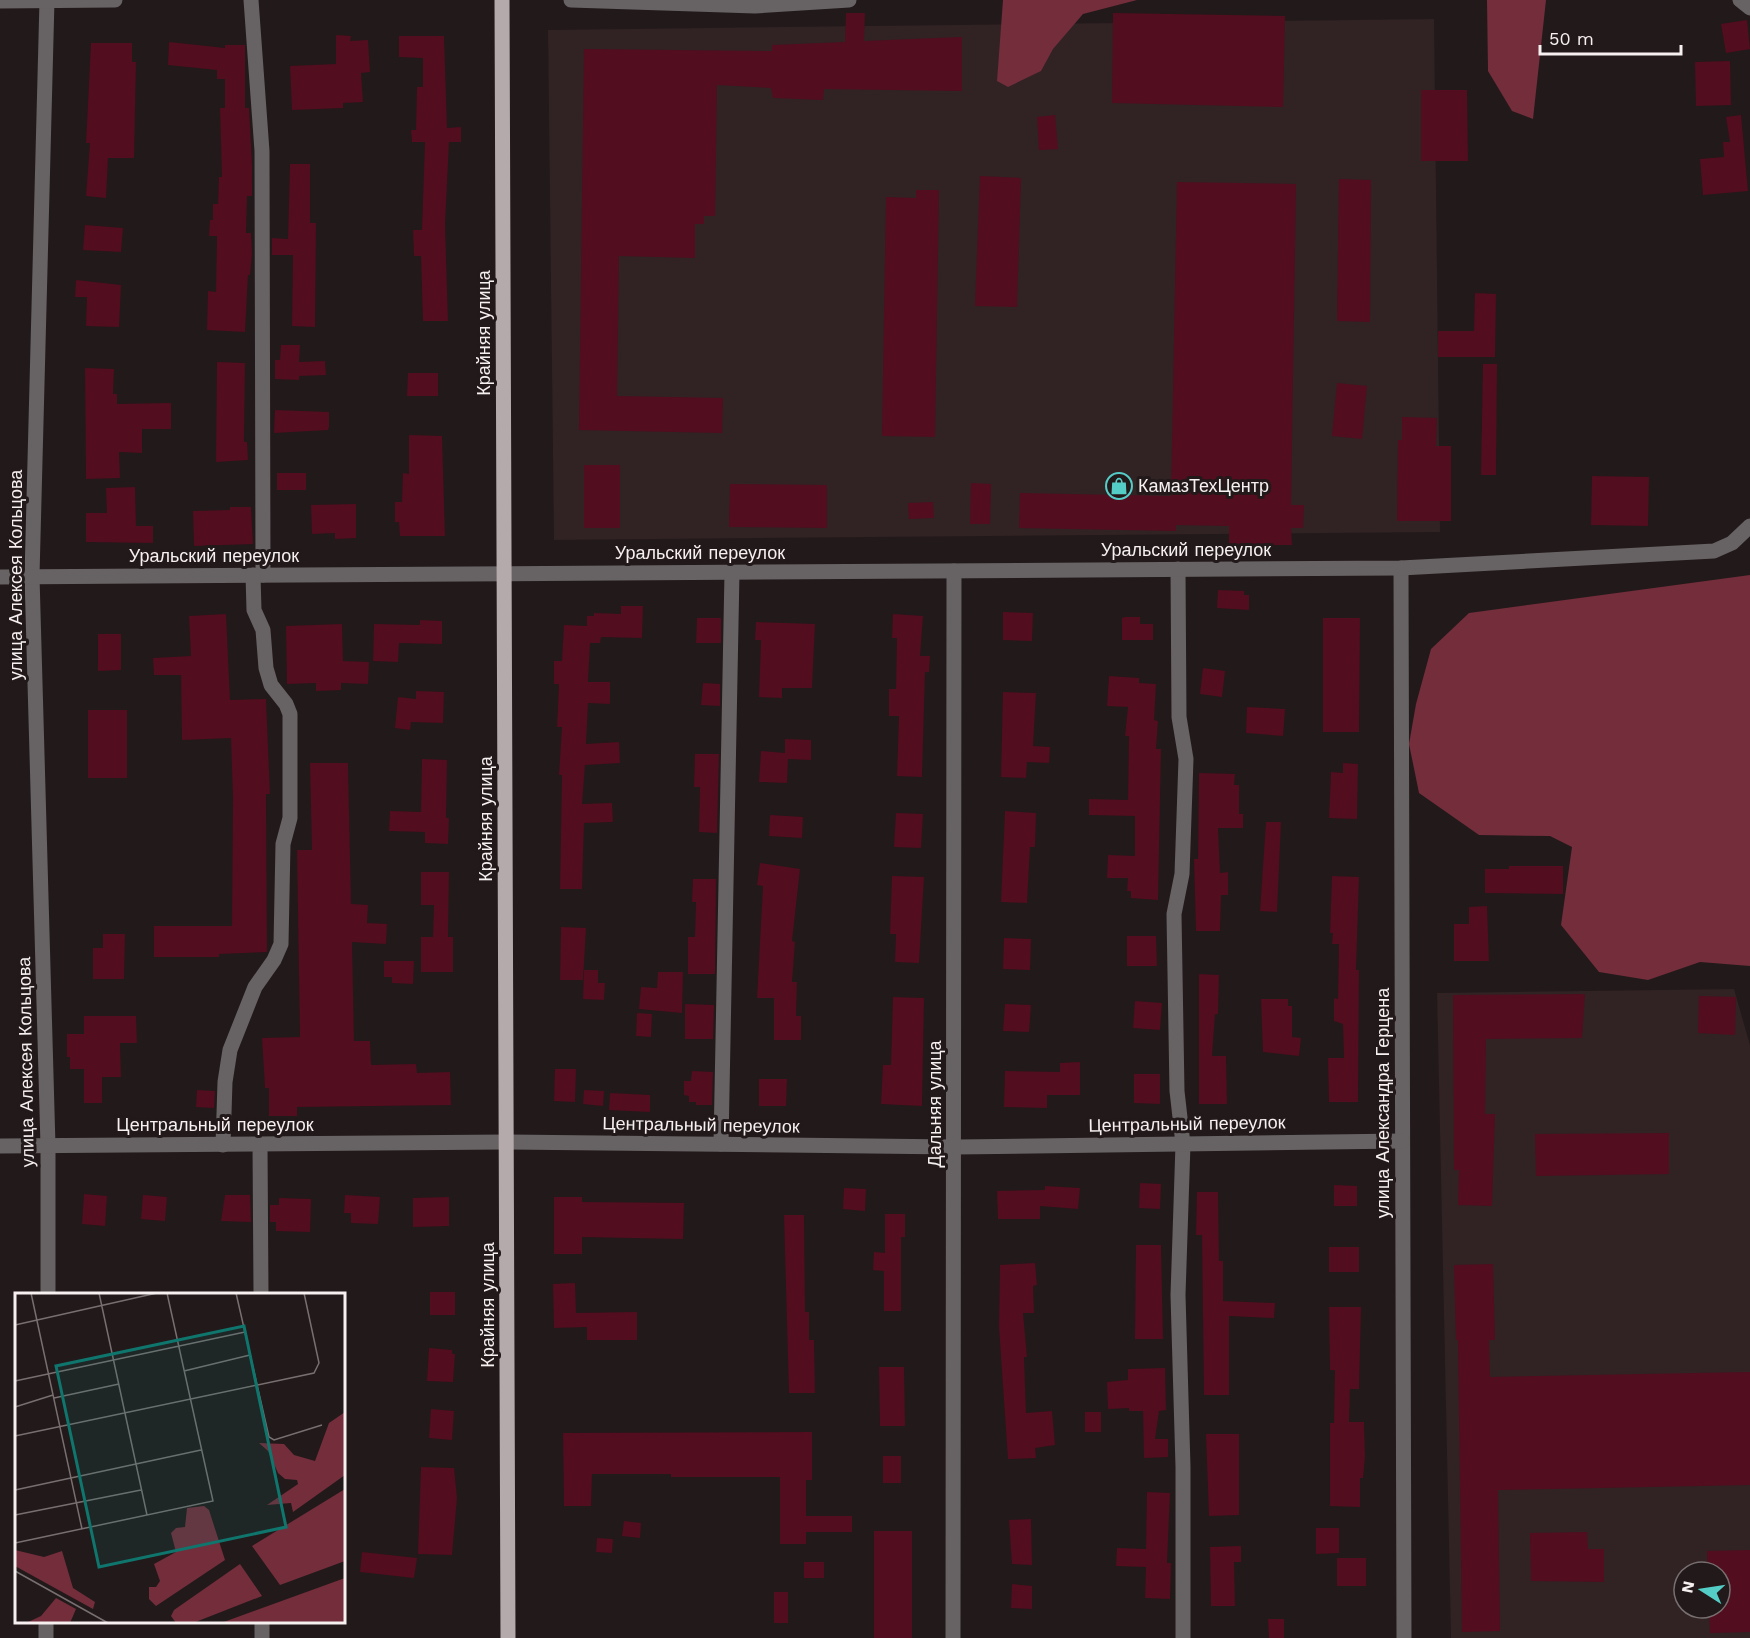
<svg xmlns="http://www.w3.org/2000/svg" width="1750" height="1638" viewBox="0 0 1750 1638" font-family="'Work Sans',sans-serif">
	<rect width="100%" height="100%" fill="#22191a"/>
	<g fill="#312224" fill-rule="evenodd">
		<polygon points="1434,19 1440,532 554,540 548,30"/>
		<path d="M1734,989L1750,1045V1638H1451L1437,993ZM1684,1572H1720V1608H1684Z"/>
	</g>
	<g fill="#732d3b">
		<polygon points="1003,0 1137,0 1083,14 1053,49 1041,71 1008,87 997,81"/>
		<polygon points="1487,0 1546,0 1533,119 1512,111 1488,71"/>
		<polygon points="1750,575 1750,966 1700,962 1648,980 1599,972 1561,925 1572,847 1550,836 1479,835 1419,793 1409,744 1416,704 1431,649 1469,613"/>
	</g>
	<g fill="#520d1f">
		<polygon points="846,13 865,13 864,41 962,37 962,91 824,89 823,100 773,98 771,88 717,85 715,216 704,216 704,224 695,224 695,258 619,256 617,396 723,398 722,433 579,430 584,49 772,51 772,45 845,42"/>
		<polygon points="1113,13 1285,16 1283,107 1112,103"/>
		<polygon points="1747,20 1750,49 1726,53 1721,24"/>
		<polygon points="336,35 351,36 350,41 368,40 370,72 361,73 363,102 343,103 343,108 292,110 290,66 336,64"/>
		<polygon points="399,36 444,36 447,128 461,127 461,142 449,142 445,224 448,321 423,321 421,256 414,256 413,230 422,230 425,142 412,142 411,130 416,130 417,87 423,87 423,58 399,57"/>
		<polygon points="169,42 225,48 225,45 245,45 245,108 249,108 252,164 252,196 247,196 246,233 251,233 252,254 250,275 248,275 245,332 207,330 208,291 216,292 217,236 209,236 210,220 213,220 213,204 218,204 219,177 222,177 220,108 225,108 225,79 217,79 217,70 168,65"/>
		<polygon points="91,43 132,43 132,62 136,62 134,158 108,158 106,198 86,196 90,143 86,143"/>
		<polygon points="1730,61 1731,105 1696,106 1695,62"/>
		<polygon points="1421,90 1467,90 1468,161 1421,161"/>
		<polygon points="1055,115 1058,149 1039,150 1037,117"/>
		<polygon points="1741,115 1748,191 1703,195 1700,159 1724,157 1723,142 1730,142 1726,117"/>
		<polygon points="290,164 310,164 310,223 316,223 315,327 292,326 293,255 272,255 272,238 288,239"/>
		<polygon points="980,176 1021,178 1017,307 975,306"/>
		<polygon points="1339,179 1371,180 1370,322 1337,321"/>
		<polygon points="1177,182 1296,184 1291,505 1304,505 1303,528 1291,528 1292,545 1229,545 1229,526 1176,525 1176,531 1019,528 1020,493 1171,496"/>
		<polygon points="916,190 939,190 935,437 882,436 886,197 916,198"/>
		<polygon points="85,225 123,228 121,252 83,250"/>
		<polygon points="76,280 121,285 119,327 86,326 87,297 75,297"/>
		<polygon points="1475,293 1496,294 1495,357 1438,357 1438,331 1474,331"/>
		<polygon points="281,345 300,345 299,362 325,361 326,375 299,376 299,380 275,379 275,360 280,360"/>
		<polygon points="217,362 245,363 244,442 247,442 248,460 216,462"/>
		<polygon points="1483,364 1497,364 1496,475 1481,475"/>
		<polygon points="85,368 114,369 113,394 117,394 117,404 171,403 171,429 142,429 142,453 119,452 120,478 86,479"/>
		<polygon points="408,373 438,373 438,396 407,396"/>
		<polygon points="1337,383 1367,386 1362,439 1332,436"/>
		<polygon points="275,410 329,412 329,427 328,430 274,433"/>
		<polygon points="1402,417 1437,418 1436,446 1451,446 1451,521 1397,521 1398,440 1402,440"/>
		<polygon points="409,435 442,436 445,536 400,536 399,522 395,522 395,502 402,502 403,473 409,474"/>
		<rect x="584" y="465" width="36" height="63"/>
		<rect x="277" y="473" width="29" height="17"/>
		<polygon points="1592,476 1649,477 1648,526 1591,525"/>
		<polygon points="971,483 991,484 990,524 970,524"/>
		<polygon points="730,484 827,485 827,528 729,527"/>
		<polygon points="135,487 136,526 153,526 153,543 86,542 86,513 107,513 106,488"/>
		<polygon points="933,502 934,518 909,519 908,503"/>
		<polygon points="356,504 356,538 335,539 335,533 312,534 311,505"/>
		<polygon points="230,507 251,507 253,544 194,546 193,511 230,510"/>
		<polygon points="1218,590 1244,591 1244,595 1249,595 1249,610 1217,608"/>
		<polygon points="621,606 643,606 642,638 601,637 600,643 590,643 588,682 610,682 610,704 588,703 586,744 619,742 620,763 585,765 582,804 612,803 613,822 584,823 582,889 560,889 562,775 559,775 562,727 557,727 559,684 554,684 554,661 562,661 564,625 587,626 587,616 594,616 594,613 621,614"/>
		<polygon points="1003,612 1033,613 1032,641 1003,640"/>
		<polygon points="226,614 230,700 266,699 270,794 266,794 267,952 219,954 219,957 154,957 154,926 232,926 233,798 231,738 182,740 181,675 154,675 153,658 191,656 189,616"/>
		<polygon points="893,614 923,616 920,656 930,656 929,672 925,672 922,777 897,776 899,716 889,716 889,689 896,689 897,638 892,638"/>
		<polygon points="1125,617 1140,617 1140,624 1153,624 1153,640 1122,640 1122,618"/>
		<polygon points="697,618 721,618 721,643 696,643"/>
		<polygon points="1323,618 1360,618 1359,732 1323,732"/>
		<polygon points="420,620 442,621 442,644 399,643 398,662 373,661 374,624 420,625"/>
		<polygon points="756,622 815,624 812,688 782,688 782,698 759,697 761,640 755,640"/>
		<polygon points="342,624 343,661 369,662 368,684 341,683 341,690 316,691 316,683 287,684 286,626"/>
		<polygon points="98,634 121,634 121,670 98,671"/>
		<polygon points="1203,668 1225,671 1222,697 1200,694"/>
		<polygon points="1109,676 1139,678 1139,683 1156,684 1154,720 1158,721 1156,749 1161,749 1158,900 1131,898 1131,891 1127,891 1128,878 1107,878 1108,855 1135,856 1135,816 1089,815 1089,799 1128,800 1129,736 1125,736 1128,707 1107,706"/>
		<polygon points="703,683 720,684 720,706 701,705"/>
		<polygon points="416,691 444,692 443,723 411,722 410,730 395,728 398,697 416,699"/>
		<polygon points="1003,692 1036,693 1033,746 1050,747 1049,763 1027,762 1026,778 1001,777"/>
		<polygon points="1247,707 1285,709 1283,736 1246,733"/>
		<rect x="88" y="710" width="39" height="68"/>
		<polygon points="785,739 811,740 811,760 788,759 787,783 759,782 761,751 785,753"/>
		<polygon points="695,754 719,754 717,833 699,832 700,787 694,787"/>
		<polygon points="422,759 447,760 446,818 449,818 448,844 425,843 425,832 389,831 390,811 421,812"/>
		<polygon points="310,763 348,763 351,904 368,905 367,923 387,924 386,944 352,942 354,1041 370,1041 371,1065 416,1064 417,1073 450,1072 451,1105 297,1107 297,1116 269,1116 269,1088 265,1088 262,1038 300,1037 297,850 312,850"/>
		<polygon points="1343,763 1358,764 1357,819 1329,818 1331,772 1343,773"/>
		<polygon points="1199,773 1235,774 1234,785 1239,785 1239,814 1243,814 1243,828 1218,828 1220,873 1228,872 1228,895 1221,895 1220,931 1196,931 1194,859 1198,859"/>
		<polygon points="1005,811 1036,813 1035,847 1030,847 1027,903 1001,902"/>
		<polygon points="896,813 923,814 921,848 894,847"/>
		<polygon points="770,815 803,817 802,838 769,836"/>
		<polygon points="1266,822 1281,822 1277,912 1260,911"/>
		<polygon points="760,863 800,869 792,941 795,942 792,982 797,982 796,1016 801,1016 801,1040 774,1040 774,998 757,998 763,886 757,885"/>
		<polygon points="1509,866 1563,866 1563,894 1485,893 1485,869 1509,869"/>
		<polygon points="421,872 449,872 448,937 453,937 453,972 421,972 421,937 433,937 434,905 421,905"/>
		<polygon points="892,876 924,877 919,963 895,962 896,934 890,934"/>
		<polygon points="1332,876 1359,877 1356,970 1359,970 1358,1102 1329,1102 1328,1058 1344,1058 1343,1024 1334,1021 1334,998 1338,999 1339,944 1332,944 1333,933 1330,933"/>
		<polygon points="693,879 716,879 715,974 688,974 688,937 695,937 696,902 692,902"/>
		<polygon points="1487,906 1489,961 1454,961 1454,924 1469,924 1469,907"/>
		<polygon points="561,927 586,928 583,980 560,980"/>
		<polygon points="103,934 125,934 124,979 93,979 93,948 103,948"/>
		<polygon points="1127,936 1156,936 1157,966 1127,966"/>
		<polygon points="1004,938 1031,939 1030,970 1003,969"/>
		<polygon points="384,961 414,961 413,984 392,983 392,977 384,977"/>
		<polygon points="584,970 598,970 598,983 605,983 604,1000 583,999"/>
		<polygon points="658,972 683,972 682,1013 639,1009 641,987 657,988"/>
		<polygon points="1199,974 1219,975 1218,1014 1215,1014 1212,1056 1226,1056 1227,1104 1199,1104"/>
		<polygon points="1585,994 1582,1038 1486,1039 1485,1114 1495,1114 1492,1206 1458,1205 1459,1170 1454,1170 1453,995"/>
		<polygon points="1699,996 1736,997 1735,1035 1698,1033"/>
		<polygon points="893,997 924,998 922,1106 881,1104 883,1065 891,1065"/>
		<polygon points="1261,999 1288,999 1288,1006 1292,1006 1292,1037 1301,1038 1299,1056 1263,1052"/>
		<polygon points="1135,1001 1162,1003 1160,1030 1133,1028"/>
		<polygon points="685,1004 714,1005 713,1039 685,1039"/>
		<polygon points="1005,1004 1031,1005 1029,1032 1003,1031"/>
		<polygon points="637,1013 652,1014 651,1037 636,1036"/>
		<polygon points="84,1016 136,1016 137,1043 120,1043 121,1077 102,1077 102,1103 84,1103 84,1069 70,1069 70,1057 67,1057 67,1034 84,1034"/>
		<polygon points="1080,1062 1080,1095 1047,1095 1047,1108 1004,1107 1005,1071 1060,1072 1060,1063"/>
		<polygon points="555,1069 576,1069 575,1102 554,1101"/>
		<polygon points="692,1071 713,1072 712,1105 696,1105 696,1102 689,1102 689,1096 684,1095 684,1081 691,1081"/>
		<polygon points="1134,1074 1160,1074 1160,1104 1134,1103"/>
		<polygon points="759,1079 787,1079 786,1106 759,1106"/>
		<polygon points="197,1090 215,1091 214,1108 196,1107"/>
		<polygon points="584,1090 604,1091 603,1106 583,1104"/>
		<polygon points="610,1093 650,1095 650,1112 609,1110"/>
		<polygon points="1669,1133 1669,1174 1536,1176 1535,1134"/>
		<polygon points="1140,1183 1161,1184 1160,1209 1139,1208"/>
		<polygon points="1334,1185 1357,1186 1357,1206 1334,1206"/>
		<polygon points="1045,1186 1080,1188 1078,1209 1040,1206 1040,1219 998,1219 997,1191 1045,1190"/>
		<polygon points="844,1188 866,1189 865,1211 843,1209"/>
		<polygon points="1197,1192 1218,1192 1219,1261 1223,1261 1223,1301 1275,1303 1274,1318 1229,1316 1229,1395 1204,1395 1202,1235 1196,1235"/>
		<polygon points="84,1194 107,1196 105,1226 82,1224"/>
		<polygon points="143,1195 167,1197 165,1221 141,1219"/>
		<polygon points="225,1195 250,1195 251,1222 221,1221"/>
		<polygon points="345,1195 380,1197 378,1224 351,1223 351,1213 344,1213"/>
		<polygon points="449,1197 449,1226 413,1227 413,1198"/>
		<polygon points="554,1197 582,1197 582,1202 684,1203 683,1239 582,1237 582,1254 554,1254"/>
		<polygon points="279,1198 311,1199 310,1232 276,1231 276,1222 270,1222 270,1205 279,1205"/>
		<polygon points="885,1214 905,1214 905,1237 901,1237 901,1311 884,1311 884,1271 873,1270 874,1252 885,1253"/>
		<polygon points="784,1215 804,1215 805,1312 809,1312 809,1340 814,1340 815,1393 789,1393"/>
		<polygon points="1136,1245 1161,1245 1163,1339 1135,1339"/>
		<rect x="1329" y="1247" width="30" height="25"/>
		<polygon points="1035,1263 1037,1285 1033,1286 1034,1313 1023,1313 1027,1357 1024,1357 1026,1413 1052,1411 1055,1445 1035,1448 1036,1458 1008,1459 999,1327 1000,1265"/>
		<polygon points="1493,1264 1495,1340 1489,1340 1490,1377 1750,1372 1750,1485 1498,1490 1500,1631 1462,1632 1458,1340 1456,1340 1454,1265"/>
		<polygon points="575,1283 576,1313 637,1312 637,1340 587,1340 587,1327 554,1328 553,1284"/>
		<rect x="430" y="1292" width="25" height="23"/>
		<polygon points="1329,1307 1361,1307 1359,1389 1350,1389 1349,1422 1364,1422 1365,1457 1363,1478 1360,1478 1360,1507 1330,1506 1330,1423 1334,1423 1335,1370 1330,1370"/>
		<polygon points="429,1348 452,1350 452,1354 455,1354 453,1382 427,1381"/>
		<polygon points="879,1367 904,1367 905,1426 880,1426"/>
		<polygon points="1165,1368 1166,1410 1159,1411 1155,1439 1168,1439 1168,1457 1144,1458 1143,1411 1129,1411 1129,1408 1108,1409 1107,1382 1128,1380 1128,1369"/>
		<polygon points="431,1409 454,1411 452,1440 429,1438"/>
		<rect x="1085" y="1412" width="16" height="20"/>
		<polygon points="812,1432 812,1480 806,1480 806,1516 852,1516 852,1532 806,1532 806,1544 780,1544 780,1477 671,1477 671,1474 592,1474 591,1506 564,1506 563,1433"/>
		<polygon points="1206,1434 1239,1434 1239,1515 1209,1516"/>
		<rect x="883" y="1456" width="18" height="27"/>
		<polygon points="421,1467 454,1468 457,1498 452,1555 418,1554"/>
		<polygon points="1147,1492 1170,1493 1167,1563 1171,1563 1170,1599 1145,1598 1146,1567 1116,1566 1117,1548 1146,1549"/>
		<polygon points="1031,1519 1032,1565 1012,1564 1009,1520"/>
		<polygon points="624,1521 641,1523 640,1538 622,1536"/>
		<polygon points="1316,1528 1339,1528 1339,1553 1316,1554"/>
		<rect x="874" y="1531" width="38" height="107"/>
		<polygon points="1587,1532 1588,1549 1604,1549 1604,1582 1531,1581 1530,1533"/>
		<polygon points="597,1538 613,1539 612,1553 596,1552"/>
		<polygon points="1241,1546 1241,1562 1234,1562 1235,1606 1211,1606 1210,1547"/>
		<polygon points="1750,1550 1750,1632 1710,1633 1709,1608 1720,1608 1720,1572 1708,1572 1707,1551"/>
		<polygon points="362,1552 417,1558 414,1578 360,1572"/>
		<rect x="1337" y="1558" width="29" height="28"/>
		<rect x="804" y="1562" width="20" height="16"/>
		<polygon points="1012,1584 1032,1586 1032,1609 1011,1608"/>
		<rect x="774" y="1592" width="14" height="31"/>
		<polygon points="1268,1619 1284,1619 1284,1638 1269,1638"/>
	</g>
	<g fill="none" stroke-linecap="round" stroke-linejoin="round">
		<g stroke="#676263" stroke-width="15">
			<polyline points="47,0 32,576 48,1146 48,1294"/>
			<polyline points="251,0 262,151 263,575"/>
			<polyline points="571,0 755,6 849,0"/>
			<polyline points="1740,0 1750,8"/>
			<polyline points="0,1 115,0"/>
			<polyline points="1401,568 1404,1638"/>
			<polyline points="1178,569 1179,717 1186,759 1182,874 1174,914 1177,1091 1183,1144 1178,1295 1183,1467 1183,1638"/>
			<polyline points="0,577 1401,568 1714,551 1732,543 1750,526"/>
			<polyline points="260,1144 261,1294"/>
			<polyline points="721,1144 732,572"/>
			<polyline points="223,1145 225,1082 230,1050 255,987 274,960 281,944 283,844 290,818 290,714 286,704 271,685 266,668 263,630 254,610 253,575"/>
			<polyline points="0,1146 506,1142 955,1147 1402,1141"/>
			<polyline points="262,1622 262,1638"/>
			<polyline points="46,1638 46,1622"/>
			<polyline points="953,1638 954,571"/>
		</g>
		<polyline stroke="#b5aaab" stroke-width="15" points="502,0 508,1638"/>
	</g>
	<defs>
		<symbol id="shop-ring" viewBox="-11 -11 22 22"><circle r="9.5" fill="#22191a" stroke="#54cdc7" stroke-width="1.5"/><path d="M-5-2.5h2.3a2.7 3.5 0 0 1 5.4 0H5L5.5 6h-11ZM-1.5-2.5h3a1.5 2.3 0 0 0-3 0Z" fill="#54cdc7"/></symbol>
	</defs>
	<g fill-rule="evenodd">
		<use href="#shop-ring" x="1104" y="471" width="30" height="30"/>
	</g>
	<g text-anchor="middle" stroke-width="6" stroke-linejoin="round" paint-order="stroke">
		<g font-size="18" fill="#f6f0f0" stroke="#22191a">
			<text transform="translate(484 333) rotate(-90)" y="6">Крайняя улица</text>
			<text x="1186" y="556">Уральский переулок</text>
			<text x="700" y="559">Уральский переулок</text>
			<text x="214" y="562">Уральский переулок</text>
			<text transform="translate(16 575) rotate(-90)" y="6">улица Алексея Кольцова</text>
			<text transform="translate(486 819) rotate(-90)" y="6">Крайняя улица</text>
			<text transform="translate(26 1062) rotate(-91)" y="6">улица Алексея Кольцова</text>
			<text transform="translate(1383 1103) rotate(-90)" y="6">улица Александра Герцена</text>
			<text transform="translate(935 1104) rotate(-90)" y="6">Дальняя улица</text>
			<text transform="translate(1187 1124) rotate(-1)" y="6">Центральный переулок</text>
			<text x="215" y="1131">Центральный переулок</text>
			<text transform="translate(701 1125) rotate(1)" y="6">Центральный переулок</text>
			<text transform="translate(488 1305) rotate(-90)" y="6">Крайняя улица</text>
		</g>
		<g font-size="18" fill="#f6f0f0" stroke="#22191a" text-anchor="start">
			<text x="1138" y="492">КамазТехЦентр</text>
		</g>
	</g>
	<g transform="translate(15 1293)">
		<rect width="330" height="330" fill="#22191a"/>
		<path d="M330,119V182L278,219L276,210L252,212L283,191L282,187L270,186L263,180L253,158L244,150L269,151L279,162L300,168L314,130ZM330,196V268L265,292L237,253ZM189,213L194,217L210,267L141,313L134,306V294H141L145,288L139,271L161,259L156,240L161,235L170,234L172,215ZM0,257L29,264L47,258L58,295L80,309L78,316L0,273ZM225,271L247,303L178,330H161L156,323L159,317ZM330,285V330H206ZM41,305L61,316L55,330H11L26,323Z" fill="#732d3b"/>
		<path fill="none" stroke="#776f70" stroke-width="1.5" d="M16,0L67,236M84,0L132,222M221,0L254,144L259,147L307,132M0,32L142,0M169,78L235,62M0,88L230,39M39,105L104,91M0,114L38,102M0,143L299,80L304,70L289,0M0,197L186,157M0,222L126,197M0,250L198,208L152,0M0,278L93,330"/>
		<path fill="#0f766e" fill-opacity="0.15" stroke="#0f766e" stroke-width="3" d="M229,33L271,234L84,274L41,73Z"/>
		<rect width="330" height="330" fill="none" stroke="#f6f0f0" stroke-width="3"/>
	</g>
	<g transform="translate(1702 1590) rotate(282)"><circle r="28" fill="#22191a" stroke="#776f70" stroke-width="1.5"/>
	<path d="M0-4.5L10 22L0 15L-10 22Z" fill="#54cdc7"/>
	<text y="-9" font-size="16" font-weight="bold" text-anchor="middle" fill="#f6f0f0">N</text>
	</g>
	<path d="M1540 45v9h141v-9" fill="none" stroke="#f6f0f0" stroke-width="3"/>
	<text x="1549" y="45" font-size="18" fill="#f6f0f0" stroke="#22191a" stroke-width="4.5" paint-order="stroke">50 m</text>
</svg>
